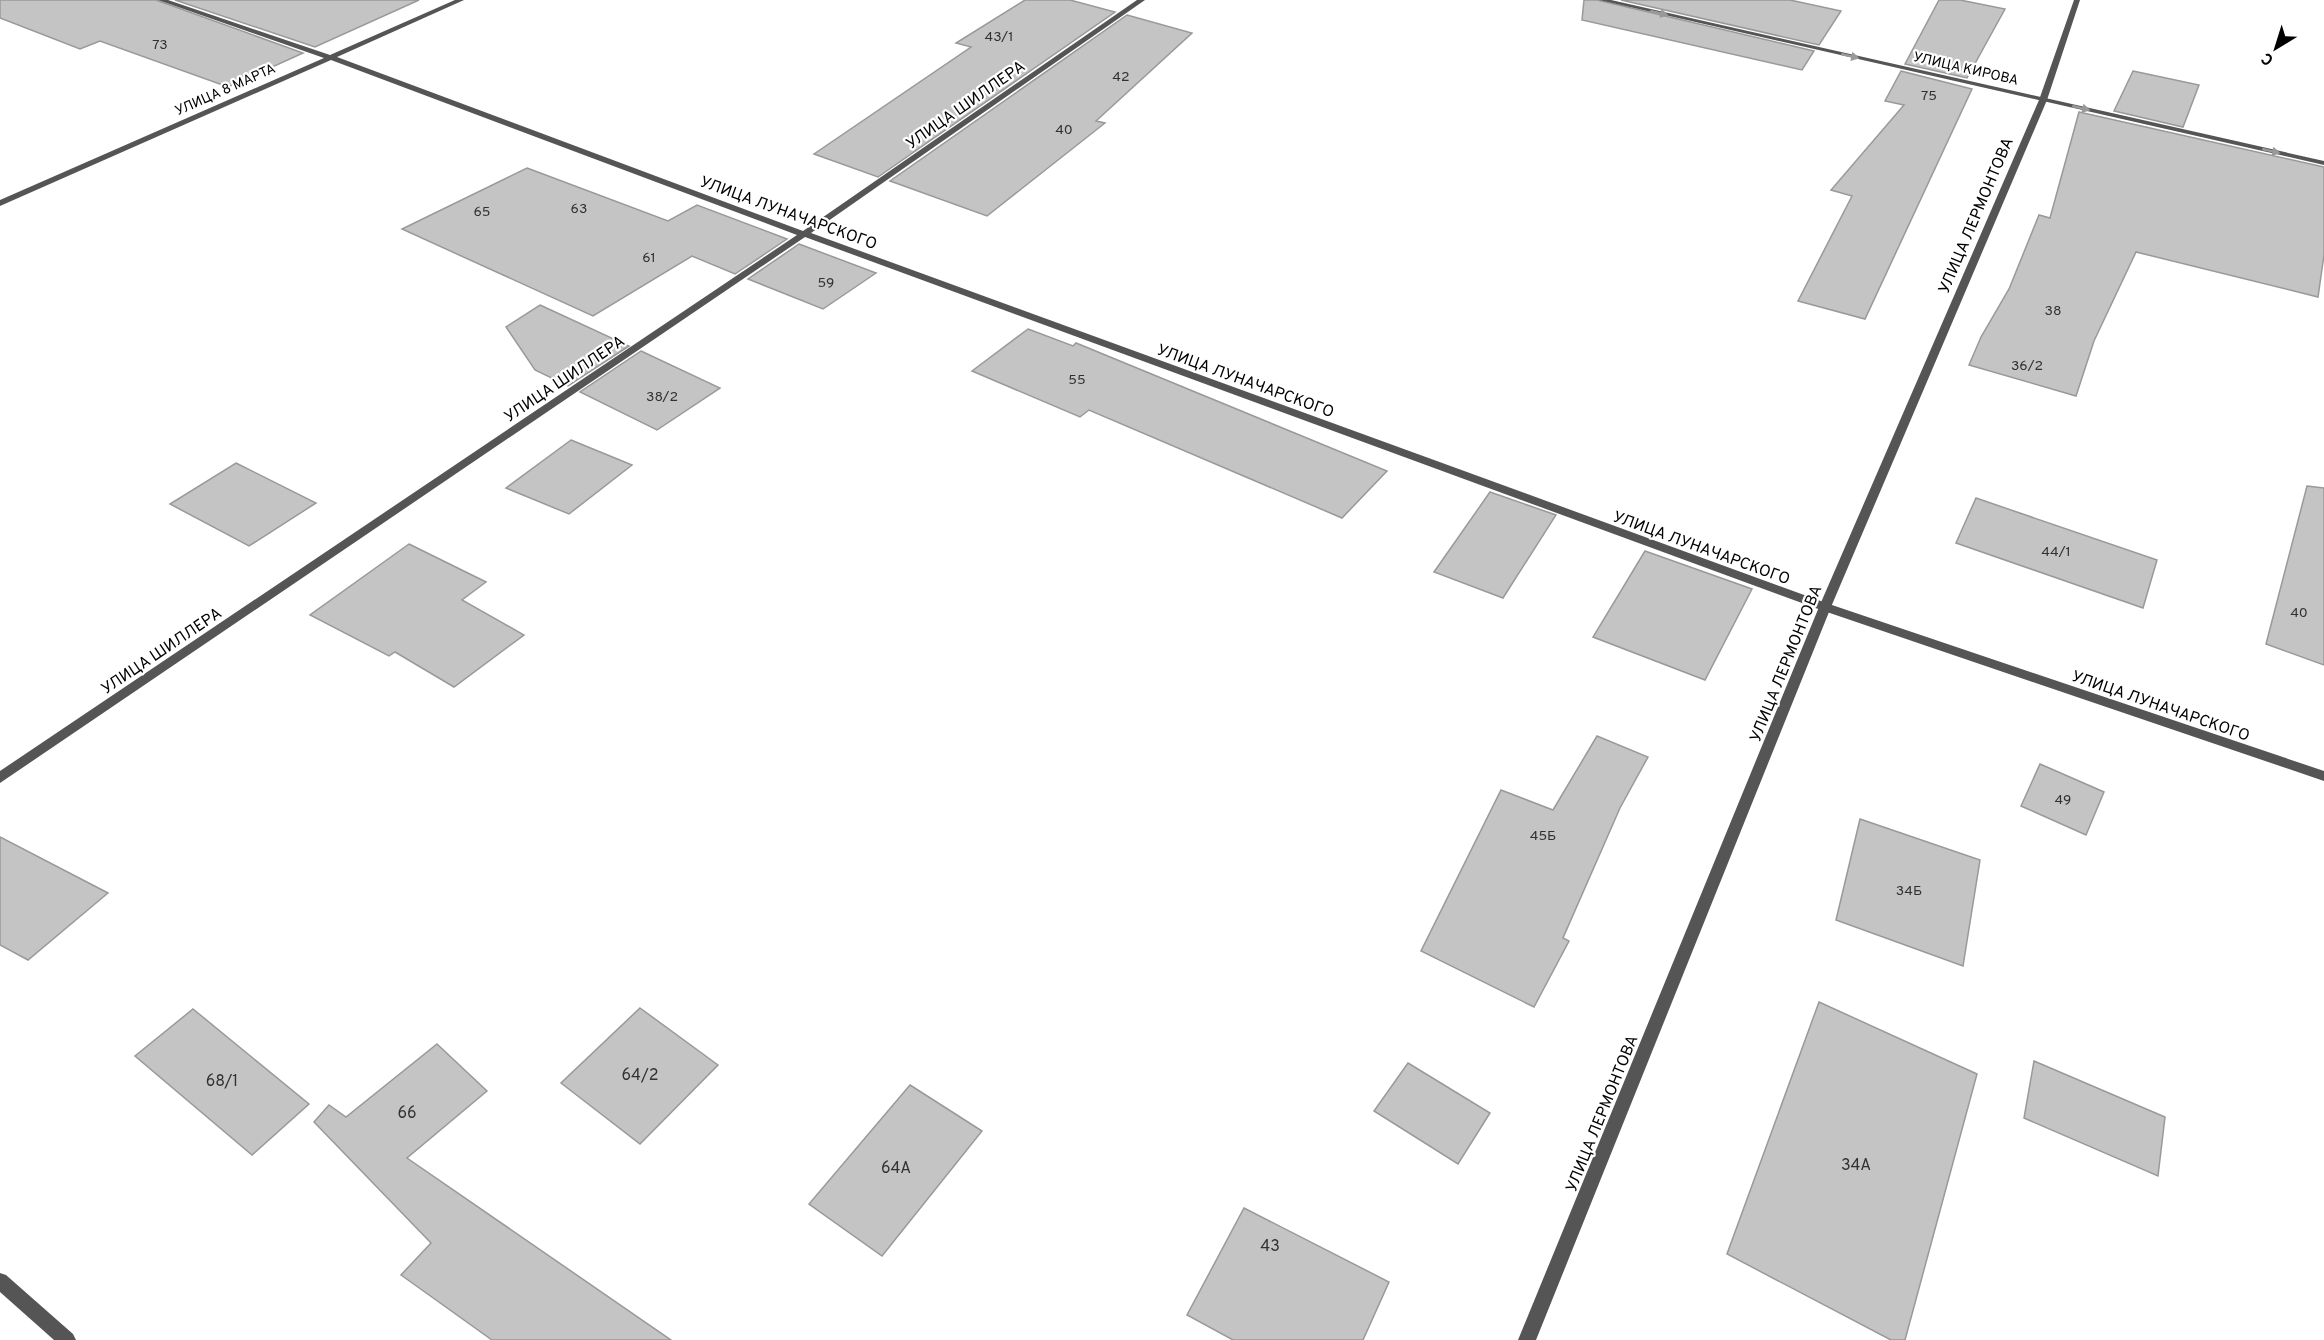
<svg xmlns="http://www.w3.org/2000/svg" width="2324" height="1340" viewBox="0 0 2324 1340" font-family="Overpass,sans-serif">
	<rect width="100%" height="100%" fill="#fff"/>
	<g fill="#c4c4c4" stroke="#999" stroke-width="1.5">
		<polygon points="0,0 156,0 303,53 228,87 100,41 80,49 0,18"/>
		<polygon points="175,0 419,0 315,47"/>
		<polygon points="1025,0 1070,0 1115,12 878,177 814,154 971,47 956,43"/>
		<polygon points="1584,0 1597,0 1814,51 1802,70 1582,20"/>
		<polygon points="1621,0 1790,0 1841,11 1819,45"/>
		<polygon points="1939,0 1960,0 2005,9 1967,78 1905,64"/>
		<polygon points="1127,15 1192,33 1096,121 1105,123 987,216 890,181"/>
		<polygon points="1901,71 1972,89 1865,319 1798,301 1852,196 1831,190 1904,105 1885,101"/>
		<polygon points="2133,71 2199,85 2183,127 2114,111"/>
		<polygon points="2079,112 2324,167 2324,255 2318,297 2136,252 2094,341 2076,396 1969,365 1981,337 2009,289 2039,215 2050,218"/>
		<polygon points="527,168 668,221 697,205 787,239 735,274 692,256 593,316 402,229"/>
		<polygon points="799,244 876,273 823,309 748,279"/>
		<polygon points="540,305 629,346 568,386 535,370 506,327"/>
		<polygon points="1028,329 1073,346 1076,343 1387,471 1342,518 1089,410 1080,417 972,371"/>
		<polygon points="641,351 720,388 657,430 580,392"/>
		<polygon points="571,440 632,465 569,514 506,488"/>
		<polygon points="236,463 316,503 249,546 170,504"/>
		<polygon points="2307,486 2324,488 2324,665 2266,644"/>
		<polygon points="1490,492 1556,515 1503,598 1434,572"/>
		<polygon points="1976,498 2157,560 2143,608 1956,543"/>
		<polygon points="409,544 486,582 462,600 524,635 454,687 395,652 389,656 310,615"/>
		<polygon points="1645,551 1752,589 1705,680 1593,637"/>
		<polygon points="1597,736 1648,757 1620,808 1563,938 1569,941 1534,1007 1421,951 1501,790 1553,810"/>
		<polygon points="2040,764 2104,792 2086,835 2021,806"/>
		<polygon points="1860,819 1980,860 1963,966 1836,920"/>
		<polygon points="0,837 108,893 28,960 0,945"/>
		<polygon points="1819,1002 1977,1074 1905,1340 1891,1340 1727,1254"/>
		<polygon points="640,1008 718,1065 640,1144 561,1083"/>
		<polygon points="193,1009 309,1104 252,1155 135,1056"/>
		<polygon points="437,1044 487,1091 407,1158 671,1340 492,1340 401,1275 431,1243 314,1122 329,1105 346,1117"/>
		<polygon points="2034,1061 2165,1117 2158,1176 2024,1118"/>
		<polygon points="1408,1063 1490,1113 1458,1164 1374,1111"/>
		<polygon points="910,1085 982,1131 882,1256 809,1204"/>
		<polygon points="1244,1208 1389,1282 1363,1340 1233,1340 1187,1315"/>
	</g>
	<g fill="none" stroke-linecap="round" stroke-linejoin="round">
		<g fill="#555" fill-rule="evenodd">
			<polygon points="158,0 168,0 330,55 455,0 464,0 337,57 803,231 1137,0 1145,0 811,233 1829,604 2324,771 2324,781 1821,610 805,237 0,783 0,771 797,235 331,60 0,206 0,200 324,58"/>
			<polygon points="1599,0 1611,0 2324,161 2324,165"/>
			<polygon points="0,1273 6,1275 73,1334 76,1340 54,1340 0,1292"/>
		</g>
		<polygon fill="#555" fill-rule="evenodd" points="2074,0 2080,0 2047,100 1831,607 1536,1340 1518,1340 1819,607 2039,100"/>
	</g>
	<defs><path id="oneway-solid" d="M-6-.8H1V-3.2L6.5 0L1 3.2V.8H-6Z" transform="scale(1.5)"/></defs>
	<g fill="#999">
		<use href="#oneway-solid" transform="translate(1659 13) rotate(13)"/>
		<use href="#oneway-solid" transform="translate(1850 56) rotate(13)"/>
		<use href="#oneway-solid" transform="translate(2081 108) rotate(13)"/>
		<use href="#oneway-solid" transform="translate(2271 151) rotate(13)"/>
	</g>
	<g text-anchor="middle" stroke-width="4.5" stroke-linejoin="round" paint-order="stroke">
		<g font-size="14" fill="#313131">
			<text x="999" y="41">43/1</text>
			<text x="160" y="49">73</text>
			<text x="1121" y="81">42</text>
			<text x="1929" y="100">75</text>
			<text x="1064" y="134">40</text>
			<text x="579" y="213">63</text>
			<text x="482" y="216">65</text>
			<text x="649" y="262">61</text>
			<text x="826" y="287">59</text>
			<text x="2053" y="315">38</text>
			<text x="2027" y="370">36/2</text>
			<text x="1077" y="384">55</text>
			<text x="662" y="401">38/2</text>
			<text x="2056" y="556">44/1</text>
			<text x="2299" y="617">40</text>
			<text x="2063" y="804">49</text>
			<text x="1543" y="840">45Б</text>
			<text x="1909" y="895">34Б</text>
		</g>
		<g font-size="14" fill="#000" stroke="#fff">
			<text transform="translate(1966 68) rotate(13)" y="5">УЛИЦА КИРОВА</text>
			<text transform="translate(225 89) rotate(-24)" y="5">УЛИЦА 8 МАРТА</text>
		</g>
		<g font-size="16" fill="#000" stroke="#fff">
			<text transform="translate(965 104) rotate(-35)" y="6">УЛИЦА ШИЛЛЕРА</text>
			<text transform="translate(789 212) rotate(20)" y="6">УЛИЦА ЛУНАЧАРСКОГО</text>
			<text transform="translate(1975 215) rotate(-67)" y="6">УЛИЦА ЛЕРМОНТОВА</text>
			<text transform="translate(564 378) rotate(-34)" y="6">УЛИЦА ШИЛЛЕРА</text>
			<text transform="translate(1246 380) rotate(20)" y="6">УЛИЦА ЛУНАЧАРСКОГО</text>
			<text transform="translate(1702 547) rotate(20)" y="6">УЛИЦА ЛУНАЧАРСКОГО</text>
			<text transform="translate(161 650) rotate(-34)" y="6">УЛИЦА ШИЛЛЕРА</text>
			<text transform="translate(1785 663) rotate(-68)" y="6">УЛИЦА ЛЕРМОНТОВА</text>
			<text transform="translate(2161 705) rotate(19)" y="6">УЛИЦА ЛУНАЧАРСКОГО</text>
			<text transform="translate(1601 1113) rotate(-68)" y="6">УЛИЦА ЛЕРМОНТОВА</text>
		</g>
		<g font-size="16" fill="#313131">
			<text x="640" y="1080">64/2</text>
			<text x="222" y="1086">68/1</text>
			<text x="407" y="1118">66</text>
			<text x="1856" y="1170">34А</text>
			<text x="896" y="1173">64А</text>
			<text x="1270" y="1251">43</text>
		</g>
	</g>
	<g transform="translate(2276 48) rotate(218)" stroke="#ffffff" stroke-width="4.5" paint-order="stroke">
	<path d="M0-4.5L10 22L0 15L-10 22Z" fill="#000000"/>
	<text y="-9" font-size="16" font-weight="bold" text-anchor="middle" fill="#000000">С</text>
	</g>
</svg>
